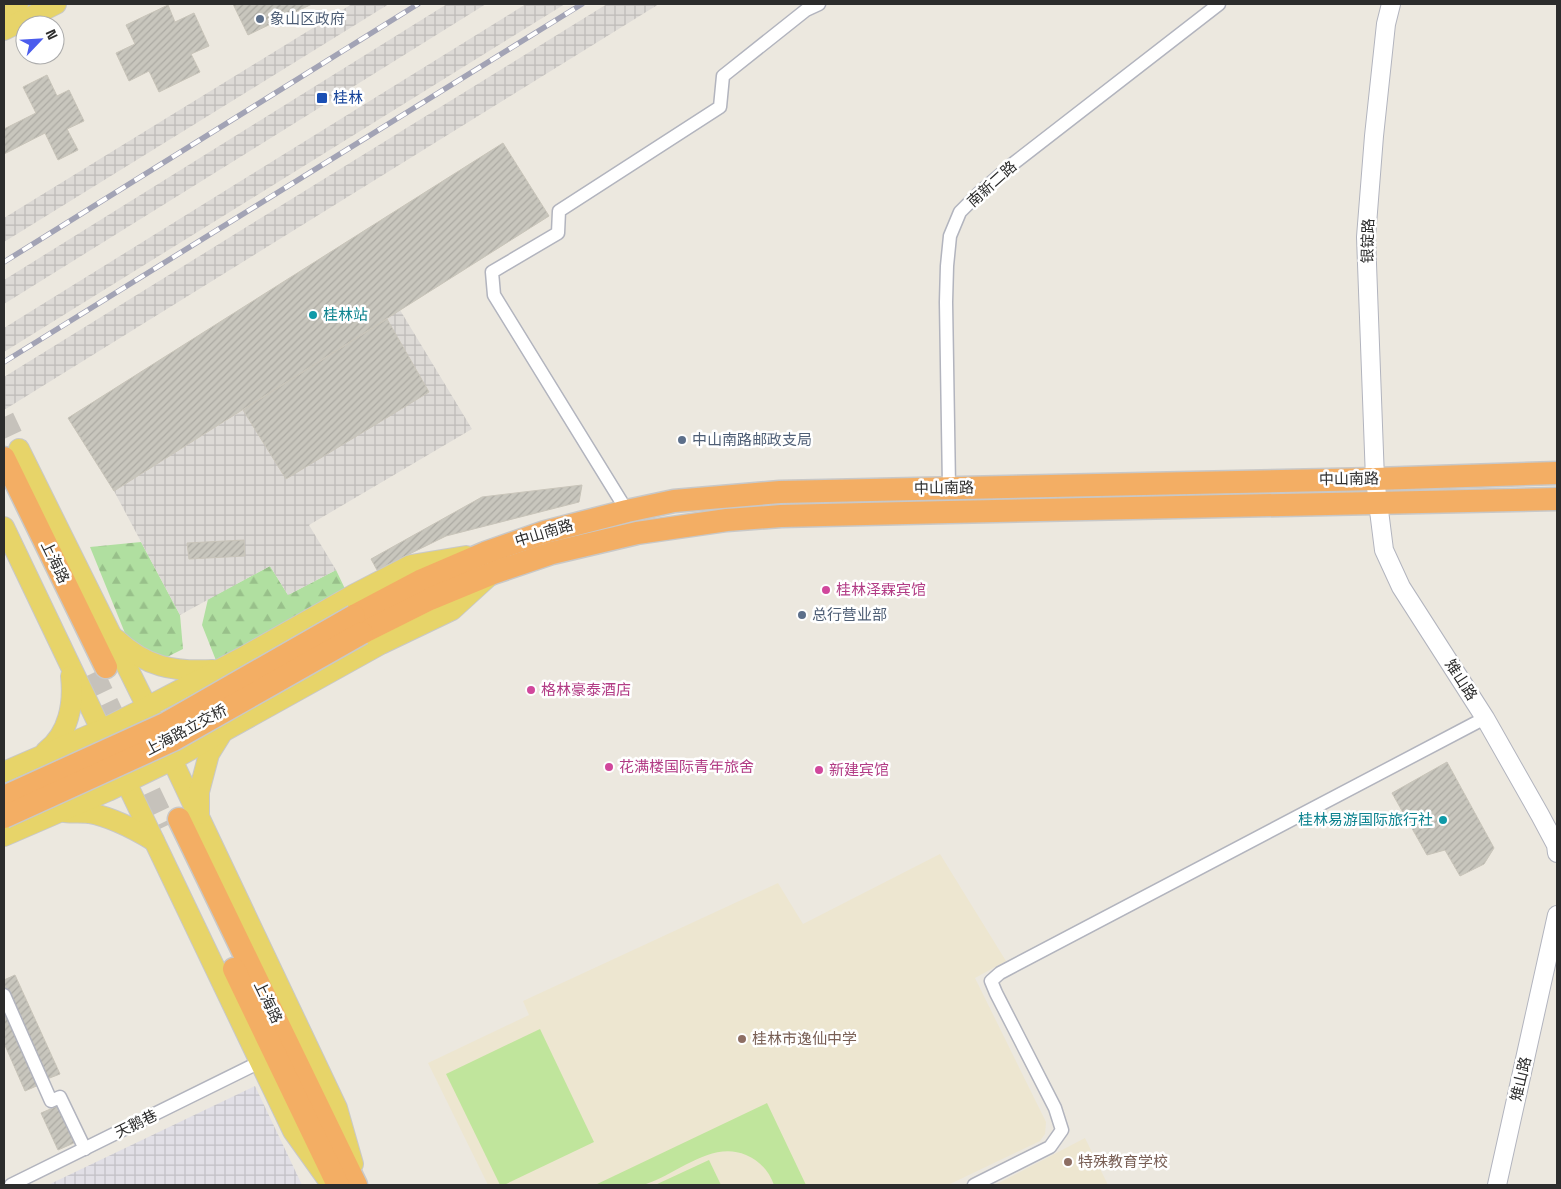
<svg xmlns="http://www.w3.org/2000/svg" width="1561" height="1189" viewBox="0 0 1561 1189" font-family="'Space Grotesk','Noto Sans SC',sans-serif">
	<defs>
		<pattern id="industrial-grid" width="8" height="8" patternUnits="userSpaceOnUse" patternTransform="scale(1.25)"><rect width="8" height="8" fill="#e1dfe6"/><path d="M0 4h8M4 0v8" fill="none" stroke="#c1c0c5"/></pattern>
		<pattern id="forest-firs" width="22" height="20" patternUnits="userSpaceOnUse" patternTransform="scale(1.25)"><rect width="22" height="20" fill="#b0dfa0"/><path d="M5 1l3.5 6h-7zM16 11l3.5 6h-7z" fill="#98c08a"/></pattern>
		<pattern id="plaza-grid" width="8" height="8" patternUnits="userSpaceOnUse" patternTransform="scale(1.25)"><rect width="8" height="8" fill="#dddad6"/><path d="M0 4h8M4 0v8" fill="none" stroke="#bebbb8"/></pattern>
		<pattern id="building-hatch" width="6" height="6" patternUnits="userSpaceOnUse" patternTransform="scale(1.25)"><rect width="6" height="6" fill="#c8c6bd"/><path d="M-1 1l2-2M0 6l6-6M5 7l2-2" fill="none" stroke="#acaaa3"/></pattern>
	</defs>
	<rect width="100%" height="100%" fill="#ece8df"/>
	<polygon fill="url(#industrial-grid)" points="255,1086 302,1185 48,1185"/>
	<g fill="#ede6d0">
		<polygon points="940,854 1006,961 975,978 1046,1122 1045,1134 1040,1141 948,1185 488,1185 428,1063 529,1015 523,1001 778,883 803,924"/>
		<polygon points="1085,1138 1108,1185 995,1185"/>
	</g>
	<g fill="url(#forest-firs)">
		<polygon points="141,542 180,615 183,649 161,660 129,643 90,547"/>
		<polygon points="270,566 288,595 336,570 347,593 217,663 202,625 208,599"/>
	</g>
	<g fill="#c0e59c">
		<polygon points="540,1029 594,1142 504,1185 500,1185 446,1074"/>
		<path d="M767,1103L806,1185H774C769,1171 760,1161 746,1155C712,1140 677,1174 646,1184C636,1188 607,1185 595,1185Z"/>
		<polygon points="709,1160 721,1185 655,1185"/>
	</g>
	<g fill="url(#plaza-grid)">
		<polygon points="352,4 389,4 4,242 4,218"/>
		<polygon points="447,4 486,4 4,304 4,280"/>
		<polygon points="526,4 565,4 4,352 4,328"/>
		<polygon points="607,4 659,4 4,410 4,377"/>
		<polygon points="400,310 472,429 309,525 336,570 288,595 270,566 180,615 114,491 243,410 286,478 429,392 387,319"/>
	</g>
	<g fill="url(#building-hatch)" stroke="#c8c4b9">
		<polygon points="233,4 312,4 248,35"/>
		<polygon points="168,5 175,22 194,13 209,46 191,54 200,72 159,92 149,71 129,81 116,53 135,44 126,25"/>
		<polygon points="47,75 57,96 69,90 84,121 67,129 78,150 58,160 45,133 4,154 4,129 36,113 23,87"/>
		<polygon points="503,143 549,216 114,491 68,418"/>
		<polygon points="387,319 429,392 286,479 243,410"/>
		<polygon points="582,485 579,502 446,536 377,570 371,559 482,497"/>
		<polygon points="244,540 245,556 189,559 187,543"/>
		<polygon points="1447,762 1494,848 1484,864 1460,876 1445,850 1427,855 1392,793"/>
		<polygon points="15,975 60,1074 47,1079 4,984 4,980"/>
		<polygon points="4,1002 41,1084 25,1091 4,1043"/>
		<polygon points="60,1105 76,1142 58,1150 41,1113"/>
	</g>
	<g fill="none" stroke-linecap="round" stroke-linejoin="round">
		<polyline stroke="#c6c2bb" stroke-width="20" stroke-dasharray="20 10" stroke-linecap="butt" points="4,417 19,449"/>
		<polyline stroke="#c6c2bb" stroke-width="22" stroke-dasharray="22 11" stroke-linecap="butt" points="93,673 166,826"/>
		<defs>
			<g id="street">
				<polyline points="949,487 946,302 947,266 950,236 960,212 978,194 1014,163 1219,4"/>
				<polyline points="627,511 494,295 492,272 558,233 559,211 720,107 723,76 806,10 819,4"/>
				<polyline points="4,995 51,1101 60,1097 85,1149"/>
				<polyline points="11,1185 260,1062"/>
				<polyline points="974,1185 1050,1147 1062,1130 1055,1108 996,993 991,981 1000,973 1485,718"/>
			</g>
			<g id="secondary">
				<polyline points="1391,4 1386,24 1374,136 1366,237 1375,479 1384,550 1401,587 1485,718 1540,815 1556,845 1557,853"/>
				<polyline points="1497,1185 1557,915"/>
			</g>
			<g id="primary">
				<polyline points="4,10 18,4"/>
				<polyline points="4,30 56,4"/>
				<polyline points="19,449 147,707 337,1108 353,1164"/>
				<polyline points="4,527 293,1131 328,1180"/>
				<path d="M116,639C146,667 173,672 213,670"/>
				<path d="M46,751C69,734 74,703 71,676"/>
				<polyline points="4,772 101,730 147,707 245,656 353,595 411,565 466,556"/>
				<path d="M65,812C73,813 81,812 89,813C112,817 134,829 154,841"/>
				<polyline points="199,814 199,792 209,754 222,733"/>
				<polyline points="4,836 108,791 172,760 381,644 452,610 487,578"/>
			</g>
			<g id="highway">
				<polyline points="4,458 106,667"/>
				<polyline points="354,616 422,580 485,553 545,532 627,511 674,501 780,492 1375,479 1557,473"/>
				<polyline points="362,633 430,599 493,573 552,553 637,533 727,520 781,516 949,512 1557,499"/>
				<polyline points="179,819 356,1185"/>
				<polyline points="234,969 338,1185"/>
			</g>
		</defs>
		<use href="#street" stroke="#b2b4be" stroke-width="15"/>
		<use href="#secondary" stroke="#b2b4be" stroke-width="20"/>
		<use href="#primary" stroke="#c8c8c8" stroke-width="22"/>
		<use href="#highway" stroke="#c8c8c8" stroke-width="25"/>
		<use href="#street" stroke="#fff" stroke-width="12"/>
		<use href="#secondary" stroke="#fff" stroke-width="18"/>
		<use href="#primary" stroke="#e7d469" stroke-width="20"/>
		<use href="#highway" stroke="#f3ae64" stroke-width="22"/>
		<defs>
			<g id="rail">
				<polyline points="4,262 418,4"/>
				<polyline points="4,362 582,4"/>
			</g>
		</defs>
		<use href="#rail" stroke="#a2a3b5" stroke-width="5.5"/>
		<use href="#rail" stroke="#fff" stroke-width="4" stroke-dasharray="11" stroke-linecap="butt"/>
		<defs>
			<g id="highway-bridge">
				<polyline points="4,797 165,724 354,616"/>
				<polyline points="4,817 173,740 362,633"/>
			</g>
		</defs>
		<use href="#highway-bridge" stroke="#c8c8c8" stroke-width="25" stroke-linecap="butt"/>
		<use href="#highway-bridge" stroke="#f3ae64" stroke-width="22"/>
	</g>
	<g fill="#5c6f8a" stroke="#fff" stroke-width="2">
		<circle cx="260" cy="19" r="5"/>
		<circle cx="682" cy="440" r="5"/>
		<circle cx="802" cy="615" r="5"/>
	</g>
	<rect fill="#1a4fb4" stroke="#fff" stroke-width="2" x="316" y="92" width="12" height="12" rx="2.5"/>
	<g fill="#0f9aa8" stroke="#fff" stroke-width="2">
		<circle cx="313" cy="315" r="5"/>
		<circle cx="1443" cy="820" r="5"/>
	</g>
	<g fill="#d1479c" stroke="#fff" stroke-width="2">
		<circle cx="826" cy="590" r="5"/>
		<circle cx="531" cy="690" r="5"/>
		<circle cx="609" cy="767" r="5"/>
		<circle cx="819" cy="770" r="5"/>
	</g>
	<g fill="#8d6e63" stroke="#fff" stroke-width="2">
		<circle cx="742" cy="1039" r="5"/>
		<circle cx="1068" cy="1162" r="5"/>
	</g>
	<g text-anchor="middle" stroke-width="5" stroke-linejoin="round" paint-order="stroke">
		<g font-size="15" fill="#4e5e75" stroke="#fff" text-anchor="start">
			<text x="270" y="24">象山区政府</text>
			<text x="692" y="445">中山南路邮政支局</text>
			<text x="812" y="620">总行营业部</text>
		</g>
		<g font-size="15" fill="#164399" stroke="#fff" text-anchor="start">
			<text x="333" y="103">桂林</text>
		</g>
		<g font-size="15" fill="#2c2c2c" stroke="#fff">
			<text transform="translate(992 184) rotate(-42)" y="5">南新二路</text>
			<text transform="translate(1368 241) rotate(-89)" y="5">银锭路</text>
			<text transform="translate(1349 479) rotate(-1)" y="5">中山南路</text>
			<text transform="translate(944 488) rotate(-1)" y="5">中山南路</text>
			<text transform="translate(544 533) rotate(-17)" y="5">中山南路</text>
			<text transform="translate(55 562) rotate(64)" y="5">上海路</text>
			<text transform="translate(1461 680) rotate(57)" y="5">雉山路</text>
			<text transform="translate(186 730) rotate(-28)" y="5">上海路立交桥</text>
			<text transform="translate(268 1002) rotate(64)" y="5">上海路</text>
			<text transform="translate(1521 1079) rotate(-77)" y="5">雉山路</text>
			<text transform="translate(136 1124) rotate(-26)" y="5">天鹅巷</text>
		</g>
		<g font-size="15" fill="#0d838f" stroke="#fff" text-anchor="start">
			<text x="323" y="320">桂林站</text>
			<text x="1433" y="825" text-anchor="end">桂林易游国际旅行社</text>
		</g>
		<g font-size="15" fill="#b23c85" stroke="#fff" text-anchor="start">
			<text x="836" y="595">桂林泽霖宾馆</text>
			<text x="541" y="695">格林豪泰酒店</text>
			<text x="619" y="772">花满楼国际青年旅舍</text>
			<text x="829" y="775">新建宾馆</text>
		</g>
		<g font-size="15" fill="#785e54" stroke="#fff" text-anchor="start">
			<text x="752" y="1044">桂林市逸仙中学</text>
			<text x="1078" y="1167">特殊教育学校</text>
		</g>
	</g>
	<rect width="1561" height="1189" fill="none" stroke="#2c2c2c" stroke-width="10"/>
	<g transform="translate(40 40) rotate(65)"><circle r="24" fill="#ffffff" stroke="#ababab"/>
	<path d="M0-4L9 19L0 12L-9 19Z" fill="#4b5ced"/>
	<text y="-8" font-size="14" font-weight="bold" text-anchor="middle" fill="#2c2c2c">N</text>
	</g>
</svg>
